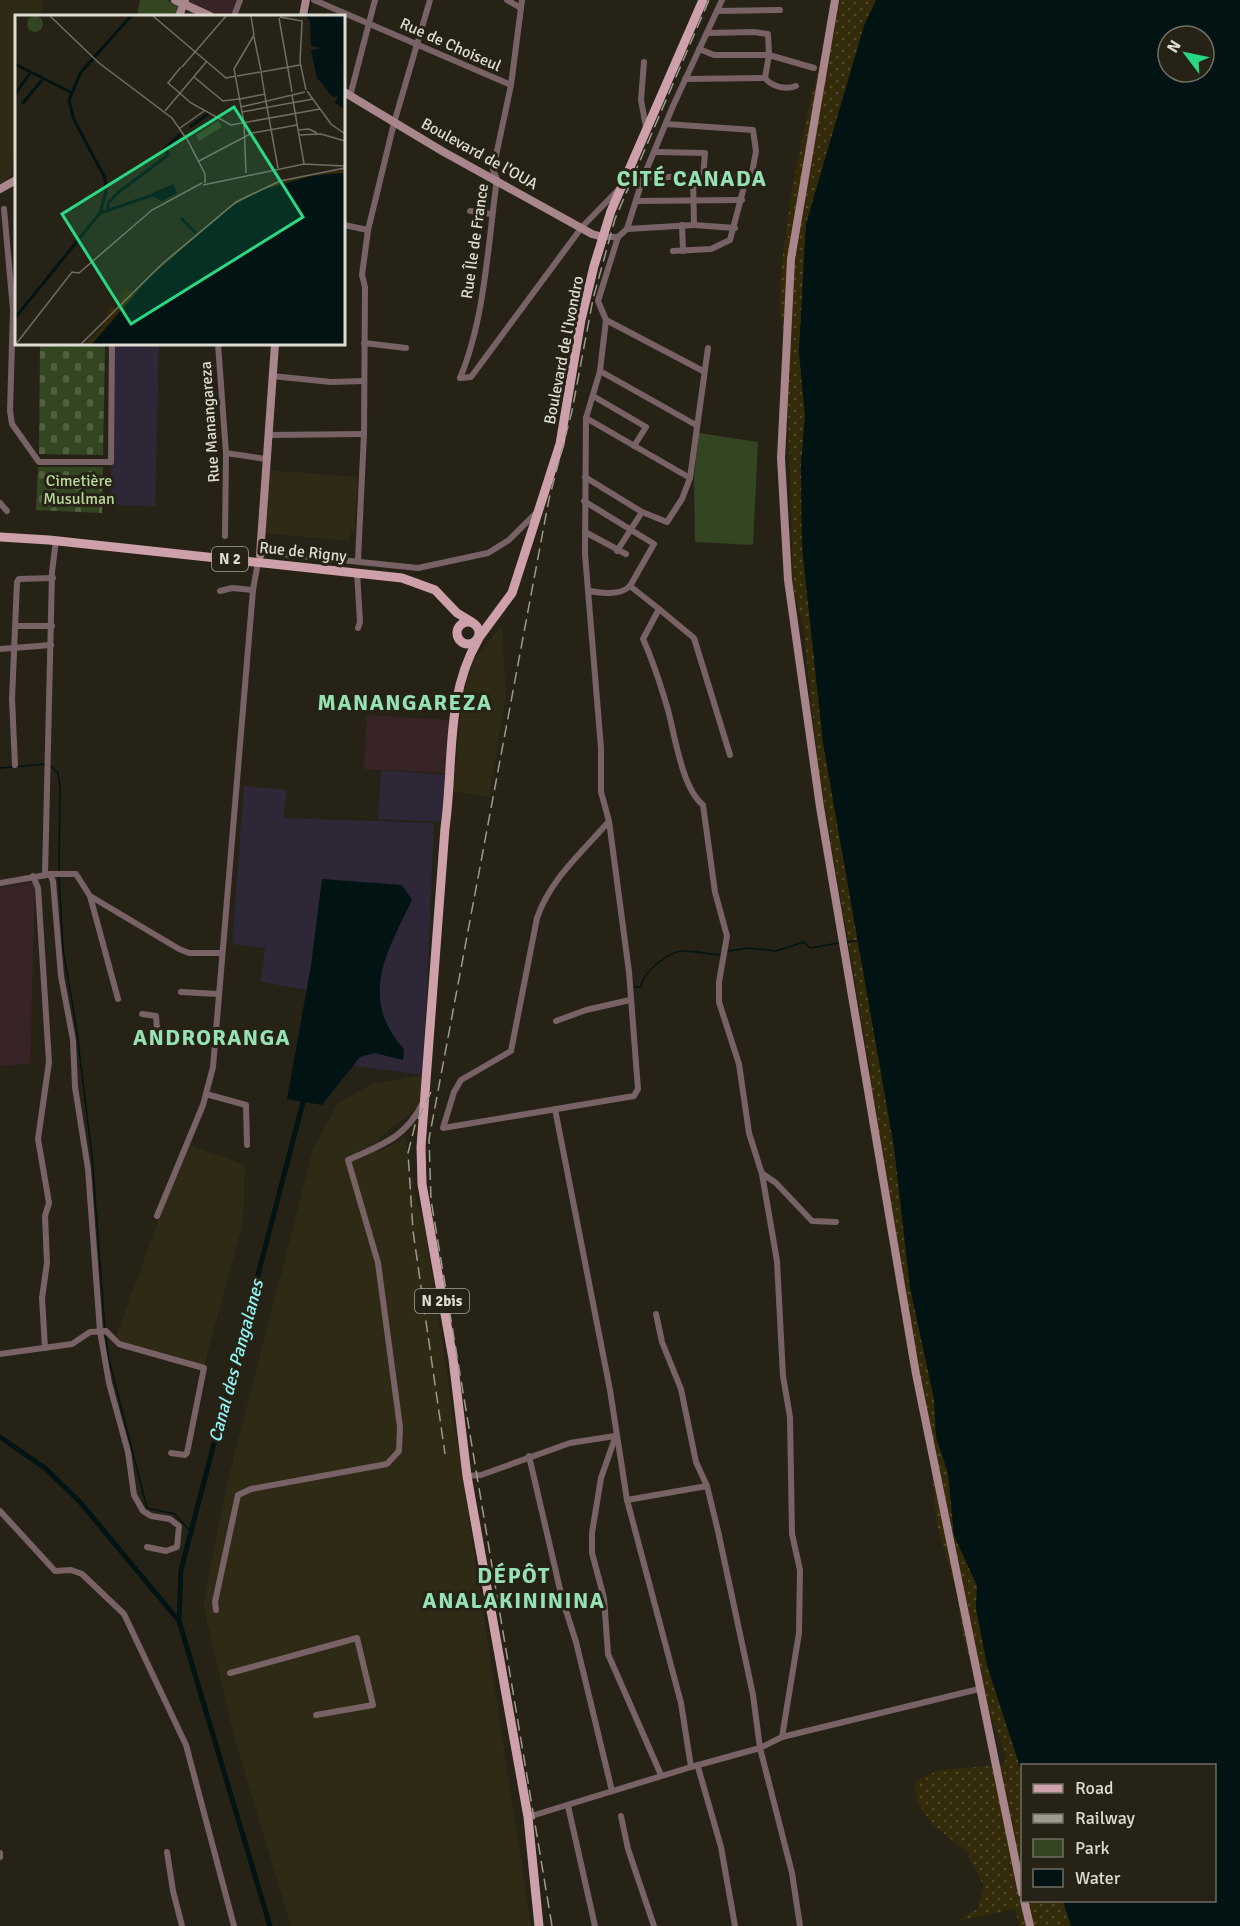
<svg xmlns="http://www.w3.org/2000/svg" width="1240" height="1926" viewBox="0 0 1240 1926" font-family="Signika,sans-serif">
	<defs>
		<pattern id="sand-dots" width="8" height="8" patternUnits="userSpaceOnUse" patternTransform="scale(1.5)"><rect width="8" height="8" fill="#322a08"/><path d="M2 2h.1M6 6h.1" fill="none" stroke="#4f482b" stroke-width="1.8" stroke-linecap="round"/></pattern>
		<pattern id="cemetery-stones" width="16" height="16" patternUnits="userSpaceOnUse" patternTransform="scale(1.5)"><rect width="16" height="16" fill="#344522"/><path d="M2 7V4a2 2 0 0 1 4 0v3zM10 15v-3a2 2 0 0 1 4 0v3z" fill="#515f41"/></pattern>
	</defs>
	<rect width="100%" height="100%" fill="#262316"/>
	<g fill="#2d2737">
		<polygon points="112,344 159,345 155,506 111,505"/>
		<polygon points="381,770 447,775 444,822 378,819"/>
		<polygon points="244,786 287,790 283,818 434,823 423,1075 294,1058 307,990 261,982 265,948 232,944"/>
	</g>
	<g fill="#2e2a16">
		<polygon points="0,0 44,0 41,16 16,16 16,145 10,179 0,185"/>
		<polygon points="268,470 358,477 354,530 351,531 350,541 262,533"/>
		<polygon points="502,625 506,694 489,797 453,791 462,699 466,684 474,659"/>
		<polygon points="423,1075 422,1097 419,1106 378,1139 379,1152 406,1137 409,1178 413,1179 414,1194 424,1222 531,1926 291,1926 236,1743 203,1605 226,1488 313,1149 338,1103 372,1084"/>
		<polygon points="189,1145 245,1165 243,1222 204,1366 119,1343 115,1339 174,1177"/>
	</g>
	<g fill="#382426">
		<polygon points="189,0 236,0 230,16 206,16 187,6"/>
		<polygon points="367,715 449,720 446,773 364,769"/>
		<polygon points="35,882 30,1063 0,1066 0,887"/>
	</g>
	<g fill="#344522">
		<polygon points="140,0 167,0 178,6 174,16 137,16"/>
		<polygon points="699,433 758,442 753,545 695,542 694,476"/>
	</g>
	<path fill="url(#sand-dots)" d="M836,0H876L864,26L806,224L799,352L805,416L801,465L802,546L823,743L894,1147L910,1287L934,1399L936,1437L948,1473L954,1535L977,1586L976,1608L987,1665L1022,1773V1900L1063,1901L1071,1926H1019L1015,1909L957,1921L977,1909L984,1887L967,1852L932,1824L917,1802L915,1781L939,1770L999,1765L1005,1762V1753L972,1667L962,1632L957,1593L937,1525L927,1428L907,1349L871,1108L870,1068L819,773L803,625L793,587L786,340C775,303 781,270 786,232C796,153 816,77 836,0Z"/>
	<g fill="url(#cemetery-stones)">
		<polygon points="40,344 105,344 103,455 39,454"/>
		<polygon points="38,467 103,467 102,513 36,510"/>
	</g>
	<g fill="#021314" fill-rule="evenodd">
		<path d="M876,0H1240V1926H1071L1063,1901L1214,1900V1766H1022V1773L987,1665L976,1608L977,1586L954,1535L948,1473L936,1437L934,1399L910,1287L894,1147L823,743L802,546L801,465L805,416L799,352L806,224L864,26ZM1168,36H1204V72H1168Z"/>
		<path d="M322,879L402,885L412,900C387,952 358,998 404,1049L403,1060L375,1053L360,1057L322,1105L287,1099L311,965Z"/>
	</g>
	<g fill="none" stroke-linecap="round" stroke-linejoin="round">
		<g stroke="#021314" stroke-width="1.5">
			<polyline points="308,16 310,0"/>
			<polyline points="50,765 58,773 60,786 59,871"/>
			<polyline points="0,768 46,764"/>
			<polyline points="59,875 63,949 76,1025 92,1156 105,1330"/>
			<polyline points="846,942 857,941"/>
			<polyline points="728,951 749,948 776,951 804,942 810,948 838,943"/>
			<path d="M634,987H640C643,983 642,979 646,975C675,943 682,951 721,955"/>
			<polyline points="106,1335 108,1356 147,1508 175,1514 192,1533"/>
		</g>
		<g stroke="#021314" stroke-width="5">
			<polyline points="0,1437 45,1468 80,1502 179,1621"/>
			<polyline points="270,1926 179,1621 181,1570 303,1102"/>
		</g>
		<g stroke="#786266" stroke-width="6">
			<polyline points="314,0 511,85"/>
			<polyline points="507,0 519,7"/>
			<polyline points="717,11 780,10"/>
			<polyline points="234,16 240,0"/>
			<polyline points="707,33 754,32 768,34 769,55 814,68"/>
			<path d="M699,49L714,55H769L765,78C772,87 786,90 796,86"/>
			<polyline points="644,62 641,100 646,127"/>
			<polyline points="685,79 765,78"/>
			<polyline points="350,96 375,0"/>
			<polyline points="666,124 753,130 756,151 751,179 746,179"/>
			<polyline points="656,152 705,153 703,177"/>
			<polyline points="643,178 693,176 746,179 730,240 711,249 673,251"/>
			<polyline points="636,201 742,200"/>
			<polyline points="4,209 13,310 10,411 12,424 39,462 111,462 112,344"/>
			<polyline points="470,211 492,214"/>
			<polyline points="344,225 368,230"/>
			<polyline points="682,225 683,251"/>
			<polyline points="694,225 735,228"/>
			<polyline points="627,229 694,225 693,176"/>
			<path d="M603,237H618L598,301L606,320L600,371L586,418L585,554L601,748V792L609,821C582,853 551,878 537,918L511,1051L461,1080L454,1092L443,1128L634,1096L638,1089L629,972L609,821"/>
			<polyline points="618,237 627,229 643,178 673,106 722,0"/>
			<polyline points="606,320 703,371"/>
			<polyline points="364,343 406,348"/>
			<polyline points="218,344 226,453 225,536"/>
			<polyline points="600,371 696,425"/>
			<polyline points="272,376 331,382 364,381"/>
			<path d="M460,378C485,319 488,243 497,179L493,170L511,85L522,0"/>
			<polyline points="460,378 471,377 582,227 617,191"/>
			<polyline points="593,396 646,427 634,446"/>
			<polyline points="586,418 690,478"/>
			<polyline points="268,435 364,434"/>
			<polyline points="226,453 266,459"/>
			<polyline points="585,477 642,512 667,522 682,499 690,478 708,348"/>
			<polyline points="584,501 654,544 630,586"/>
			<polyline points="0,503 7,511"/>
			<polyline points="585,532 626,554"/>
			<polyline points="617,551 642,512"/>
			<polyline points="260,557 264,552 418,568 488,553 509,540 536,513"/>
			<polyline points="358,560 364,434 365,287 362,275 368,230 394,123 430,0"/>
			<polyline points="357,572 360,622 358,628"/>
			<polyline points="220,591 232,588 253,590"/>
			<path d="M589,591C601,593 620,596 630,586L659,609L643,639C653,661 661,686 668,710C675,736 682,788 703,805L715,892L727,936L719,982V1002L739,1064L749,1133L762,1174L777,1261L783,1376L790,1417L792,1534L800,1570L799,1633L782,1737L760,1748L792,1873L800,1926"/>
			<polyline points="659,609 694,638 730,755"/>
			<polyline points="16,626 52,626"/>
			<polyline points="0,649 51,645"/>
			<polyline points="15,765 12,699 17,582 19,579 53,578"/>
			<polyline points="50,874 53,881 61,976 73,1040 75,1087 88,1169 100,1331 109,1383 128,1452 134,1495 143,1511 151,1516 170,1519 179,1526 177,1547 166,1551 147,1547"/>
			<polyline points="45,875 52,572 56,540"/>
			<polyline points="33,876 38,888 49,1062 38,1139 49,1203 45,1216 47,1263 42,1298 45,1348"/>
			<polyline points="0,883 52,874 76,874 90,896 179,949 189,953 222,953"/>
			<polyline points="90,896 118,999"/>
			<polyline points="181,992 218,994"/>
			<polyline points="142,1014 156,1016 158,1041 216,1032"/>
			<polyline points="556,1021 586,1010 630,1000"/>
			<polyline points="206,1094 246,1105 247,1145"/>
			<polyline points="763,1174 776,1183 812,1221 836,1222"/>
			<polyline points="157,1216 203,1105 213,1067 253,590 258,562"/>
			<polyline points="656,1314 662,1342 681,1389 696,1462 707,1486 718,1531 753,1695 760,1748 691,1767"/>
			<polyline points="0,1354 72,1344 90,1332 106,1331 119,1344 204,1368 187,1453 185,1455 171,1453"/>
			<polyline points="615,1438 601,1478 592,1533 592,1553 604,1598 608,1654 661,1775"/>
			<polyline points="529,1456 562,1598 576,1642 612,1791"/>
			<polyline points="467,1476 481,1475 570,1443 615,1436"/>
			<polyline points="627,1500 707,1486"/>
			<polyline points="0,1511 55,1571 71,1570 82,1574 124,1614 186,1745 234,1926"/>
			<path d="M216,1610L215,1602L238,1495L251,1489L387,1464L399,1451L400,1427L378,1263L348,1160C383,1144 404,1139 423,1103"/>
			<polyline points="230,1673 357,1638 373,1705 316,1715"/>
			<polyline points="782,1737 979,1689"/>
			<polyline points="698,1767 721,1847 735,1926"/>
			<polyline points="568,1806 595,1926"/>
			<polyline points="621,1816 628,1849 654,1926"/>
			<polyline points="528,1817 691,1767 681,1703 627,1500 610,1390 555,1109"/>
			<polyline points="167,1852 173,1891 182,1926"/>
			<polyline points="0,1853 0,1857"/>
		</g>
		<g stroke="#a8868c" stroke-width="8">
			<polyline points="175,0 210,16"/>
			<polyline points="835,0 791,259 781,458 788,580 820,807 916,1374 1022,1893"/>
			<polyline points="179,16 185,0"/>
			<polyline points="303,16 306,0"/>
			<polyline points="344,92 442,151 592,234 603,237"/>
			<polyline points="0,189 16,180"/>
			<polyline points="260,555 275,344"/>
			<polyline points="1024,1900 1030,1926"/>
		</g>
		<g stroke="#cea1aa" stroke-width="9">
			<polyline points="0,537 49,540 402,578 435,590 457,613 472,622"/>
			<circle cx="468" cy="633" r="11"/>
			<polyline points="478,639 512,593 560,444 581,320 594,266 611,211 703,0"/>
			<path d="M478,640C445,696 454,765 445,828L421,1147L422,1184L453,1359L467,1476L528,1817L539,1926"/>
		</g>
		<g stroke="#9c9a8f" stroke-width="1.5" stroke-dasharray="12 6" stroke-linecap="butt">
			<polyline points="431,1092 415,1125 408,1153 413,1231 445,1454"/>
			<polyline points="552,1926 431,1200 429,1139 549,499 572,411 593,299 615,219 709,0"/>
		</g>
	</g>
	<g text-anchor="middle" stroke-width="6" stroke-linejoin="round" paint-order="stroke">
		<g fill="#262316" stroke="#a7a49a" stroke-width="1.5">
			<rect x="212" y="547" width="36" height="24" rx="4.5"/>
			<rect x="415" y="1289" width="54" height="24" rx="4.5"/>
		</g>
		<g font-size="15" font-weight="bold" fill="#dedcd3">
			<text x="230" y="564">N 2</text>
			<text x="442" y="1306">N 2bis</text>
		</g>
		<g font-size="16" fill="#dedcd3" stroke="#262316">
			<text transform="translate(451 44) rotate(24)" y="6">Rue de Choiseul</text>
			<text transform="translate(480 153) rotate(29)" y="6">Boulevard de l'OUA</text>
			<text transform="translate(474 241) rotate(-82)" y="6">Rue Île de France</text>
			<text transform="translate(563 350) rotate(-79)" y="6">Boulevard de l'Ivondro</text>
			<text transform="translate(209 422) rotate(-94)" y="6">Rue Manangareza</text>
			<text transform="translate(303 551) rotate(6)" y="6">Rue de Rigny</text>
		</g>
		<g font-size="16" fill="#b7d897" stroke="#262316">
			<text x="79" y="486">Cimetière<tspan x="79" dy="18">Musulman</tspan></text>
		</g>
		<g font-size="18" font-style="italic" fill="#90f3f4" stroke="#262316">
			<text transform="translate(236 1361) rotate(-75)" y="6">Canal des Pangalanes</text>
		</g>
		<g font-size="22" font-weight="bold" letter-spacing="1.5" fill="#97e2b2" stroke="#262316">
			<text x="692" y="186">CITÉ CANADA</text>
			<text x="405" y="710">MANANGAREZA</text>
			<text x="212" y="1045">ANDRORANGA</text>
			<text x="514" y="1583">DÉPÔT<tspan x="514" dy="25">ANALAKINININA</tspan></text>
		</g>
	</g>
	<g transform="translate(15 15)">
		<rect width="330" height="330" fill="#262316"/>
		<path d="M12 9a8 8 0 1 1 16 0a8 8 0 1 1-16 0Z" fill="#344522"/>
		<path d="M322,154L330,158L307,159L244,176L215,193L135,262L77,329H71L88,311L95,290L100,293L105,288L101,283L106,284L110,273L119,278L149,247L211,195L234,178L266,166Z" fill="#322a08"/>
		<path d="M203,106L207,112L184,126L181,120Z" fill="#344522"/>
		<path d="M290,1H330L328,93L320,88L323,81L318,82L302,63L296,35L308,33L296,31L295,5ZM330,158V329H77L135,262L215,193L244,176L296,161ZM158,169L162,178L147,186L138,182L137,178Z" fill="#021314"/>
		<path fill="none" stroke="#021314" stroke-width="3" d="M0,49L57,78M0,79L15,58M7,89L27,65M175,112L193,99M93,194V188L104,177L153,140L150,133L166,119M85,198L91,177L90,163L59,105L54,85L66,57L116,1M166,203L181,218M0,303L85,198L138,180"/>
		<path fill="none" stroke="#706d62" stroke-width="1.5" d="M35,1L84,48L157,103L173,126L190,159V168M138,1L211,63L221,61M265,2L287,6L285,47L291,75M264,3L277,77M239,22L246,56M166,52L153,68L176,88L216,110L305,94M167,52L211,1M246,57L285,50M246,57L250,81M222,61L245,57M179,62L208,86L224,84M292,76L316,109L330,119M277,80L289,149M250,81L263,153M225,84L250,79M226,92L290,77M150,96L192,46M227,97L298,84M165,113L189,96M283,115L294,114L302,118M284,120L306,119L330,126M184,146L237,118L282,110M231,158L229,108L219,54L239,20L236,1M188,170L289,149L329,151M1,329L57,257L64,258L137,195L187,168M66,329L147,249L221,187L265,166L330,153"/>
		<path fill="#2ad884" fill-opacity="0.15" stroke="#2ad884" stroke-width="3" d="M219,92L288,202L116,309L47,199Z"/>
		<rect width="330" height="330" fill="none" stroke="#dedcd3" stroke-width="3"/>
	</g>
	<rect x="1021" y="1764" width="195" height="138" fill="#262316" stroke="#706d62" stroke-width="1.5"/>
	<rect x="1033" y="1784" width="30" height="9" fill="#cea1aa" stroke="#706d62" stroke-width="1.5"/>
	<text x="1075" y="1794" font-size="18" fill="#dedcd3">Road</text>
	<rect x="1033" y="1814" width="30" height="9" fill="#9c9a8f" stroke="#706d62" stroke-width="1.5"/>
	<text x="1075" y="1824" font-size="18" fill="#dedcd3">Railway</text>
	<rect x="1033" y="1839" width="30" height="18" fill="#344522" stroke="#706d62" stroke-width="1.5"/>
	<text x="1075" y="1854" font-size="18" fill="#dedcd3">Park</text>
	<rect x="1033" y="1869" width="30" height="18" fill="#021314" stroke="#706d62" stroke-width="1.5"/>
	<text x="1075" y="1884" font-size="18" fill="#dedcd3">Water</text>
	<g transform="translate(1186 54) rotate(302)"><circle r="28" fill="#262316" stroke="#706d62" stroke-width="1.5"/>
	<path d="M0-4.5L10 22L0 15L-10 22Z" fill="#2ad884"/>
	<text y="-9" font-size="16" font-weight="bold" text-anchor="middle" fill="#dedcd3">N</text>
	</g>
</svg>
